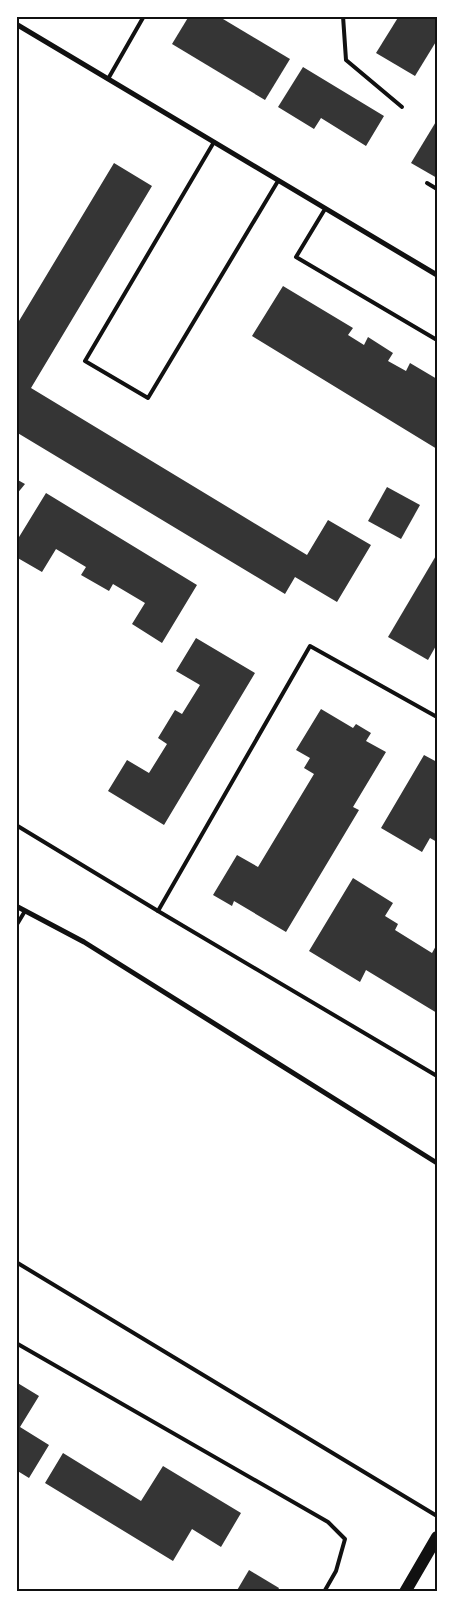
<svg xmlns="http://www.w3.org/2000/svg" width="453" height="1608" viewBox="0 0 453 1608" font-family="Raleway,sans-serif">
	<rect width="100%" height="100%" fill="#fff"/>
	<g fill="#353535">
		<polygon points="189,16 218,16 290,59 265,100 172,44"/>
		<polygon points="399,16 437,16 437,40 415,76 376,53"/>
		<polygon points="303,67 384,116 366,146 321,118 314,129 278,107"/>
		<polygon points="437,120 437,178 411,163"/>
		<polygon points="114,163 152,186 31,388 307,555 328,520 371,545 337,602 295,577 285,594 16,432 16,423 18,420 16,419 16,326"/>
		<polygon points="283,286 353,328 348,335 364,345 368,337 393,353 388,361 406,371 410,363 437,379 437,449 252,336"/>
		<polygon points="16,479 25,484 16,495"/>
		<polygon points="387,487 420,505 401,539 368,521"/>
		<polygon points="46,493 197,585 162,643 132,624 145,603 113,584 109,591 81,575 86,567 56,549 42,572 16,557 16,542"/>
		<polygon points="437,554 437,644 428,660 388,637"/>
		<polygon points="196,638 255,673 164,825 108,791 127,760 149,773 167,744 158,738 175,710 182,714 200,685 176,671"/>
		<polygon points="321,709 353,728 356,724 371,733 366,741 386,752 353,807 359,810 286,932 234,901 232,906 213,895 237,855 258,867 314,774 304,768 310,758 296,750"/>
		<polygon points="424,755 437,762 437,842 430,838 422,852 381,828"/>
		<polygon points="353,878 393,903 385,916 398,924 395,930 432,953 437,944 437,1013 366,970 360,982 309,951"/>
		<polygon points="16,1382 39,1396 20,1427 49,1445 29,1478 16,1470"/>
		<polygon points="63,1453 141,1501 163,1466 241,1513 221,1547 192,1529 173,1561 45,1483"/>
		<polygon points="249,1570 279,1588 277,1592 236,1592"/>
	</g>
	<g fill="none" stroke-linecap="round" stroke-linejoin="round">
		<g stroke="#111" stroke-width="4">
			<polyline points="343,16 346,60 402,107"/>
			<polyline points="108,79 144,16"/>
			<polyline points="214,142 85,361 148,398 278,181"/>
			<polyline points="427,183 437,189"/>
			<polyline points="325,209 296,257 437,340"/>
			<polyline points="16,825 158,911 437,1076"/>
			<polyline points="158,911 310,646 437,717"/>
			<polyline points="16,926 25,911"/>
			<polyline points="16,1262 437,1516"/>
			<polyline points="16,1343 328,1522 345,1539 336,1571 324,1592"/>
		</g>
		<g stroke="#111" stroke-width="5">
			<polyline points="16,24 437,275"/>
			<polyline points="16,906 84,942 437,1163"/>
		</g>
		<polyline stroke="#111" stroke-width="12" points="405,1592 437,1537"/>
	</g>
	<rect width="453" height="1608" fill="none" stroke="#ffffff" stroke-width="35"/>
	<rect x="18" y="18" width="418" height="1572" fill="none" stroke="#111" stroke-width="2"/>
</svg>
